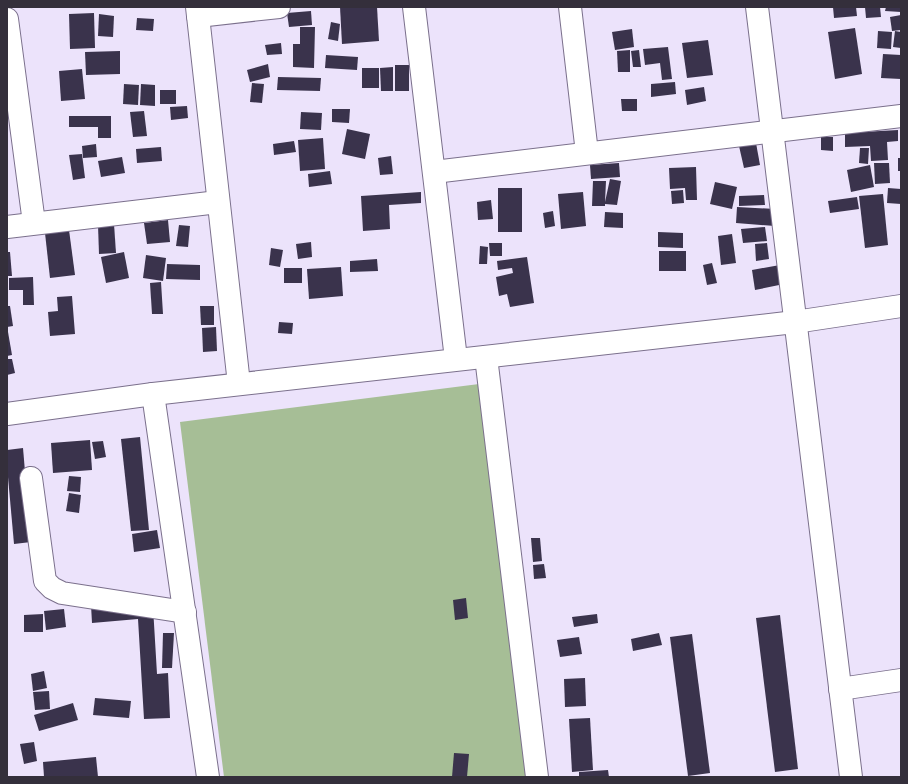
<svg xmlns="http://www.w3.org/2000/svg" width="908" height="784" viewBox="0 0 908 784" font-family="'Space Grotesk',sans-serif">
	<rect width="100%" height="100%" fill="#ece3fb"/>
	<polygon fill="#a6be96" points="487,383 535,777 224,777 180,422"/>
	<g fill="#3a334c">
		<polygon points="340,7 377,7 379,41 342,44"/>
		<polygon points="833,7 856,7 857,16 834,18"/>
		<polygon points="865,7 880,7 881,17 866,18"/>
		<polygon points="886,7 901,7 901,12 885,11"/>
		<polygon points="311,11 312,25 289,27 287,13"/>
		<polygon points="94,13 95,48 70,49 69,14"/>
		<polygon points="99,14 114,16 113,37 98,36"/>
		<polygon points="901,15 901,30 892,31 890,17"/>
		<polygon points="137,18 154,19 153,31 136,30"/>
		<polygon points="331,22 340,24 338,41 328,39"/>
		<polygon points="300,27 315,27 314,68 293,67 293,44 300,44"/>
		<polygon points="855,28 862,74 835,79 828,32"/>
		<polygon points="632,29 634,47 615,50 612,32"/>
		<polygon points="878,31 892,32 891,49 877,48"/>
		<polygon points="895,31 901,32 901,48 893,47"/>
		<polygon points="708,40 713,75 687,78 682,43"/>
		<polygon points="281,43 282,54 267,55 265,45"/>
		<polygon points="668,47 672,79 662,80 660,63 645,65 643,49"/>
		<polygon points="630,50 630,72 618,72 617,51"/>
		<polygon points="639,50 641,67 633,67 631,51"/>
		<polygon points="120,51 120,74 86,75 85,52"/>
		<polygon points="883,54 901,55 901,79 881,78"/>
		<polygon points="326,55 358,57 357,70 325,68"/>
		<polygon points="268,64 270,77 250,82 247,70"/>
		<rect x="395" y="65" width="14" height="26"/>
		<polygon points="393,67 393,91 381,91 380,68"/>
		<rect x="362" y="68" width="17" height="20"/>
		<polygon points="82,69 85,99 61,101 59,71"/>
		<polygon points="278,77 321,78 320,91 277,90"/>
		<polygon points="675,82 676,94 651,97 651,84"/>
		<polygon points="252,83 264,84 262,103 250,102"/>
		<polygon points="124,84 139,85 138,105 123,104"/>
		<polygon points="141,84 155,85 155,106 140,105"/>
		<polygon points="704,87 706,101 687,105 685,90"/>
		<rect x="160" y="90" width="16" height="14"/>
		<polygon points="621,99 637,99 637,111 622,111"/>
		<polygon points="187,106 188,118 171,120 170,107"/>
		<polygon points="332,109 350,109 349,123 332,122"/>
		<polygon points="144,111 147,136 133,137 130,112"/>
		<polygon points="301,112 322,113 321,130 300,129"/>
		<polygon points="69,116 111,116 111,138 98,138 98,127 69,127"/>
		<polygon points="347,129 370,134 365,159 342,154"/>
		<polygon points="898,130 898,141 887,142 888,160 871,161 870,146 845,147 845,133"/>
		<polygon points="821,137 833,137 833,151 821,150"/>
		<polygon points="323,138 325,169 300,171 298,140"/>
		<polygon points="294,141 296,152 274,155 273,144"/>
		<polygon points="756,143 760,165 744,168 739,146"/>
		<polygon points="96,144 97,157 83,158 82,146"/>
		<polygon points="161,147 162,161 137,163 136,149"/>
		<polygon points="860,148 869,148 868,164 859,163"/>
		<polygon points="82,154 85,178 73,180 69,155"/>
		<polygon points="391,156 393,174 380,175 378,158"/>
		<polygon points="122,157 125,173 101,177 98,161"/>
		<rect x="898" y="158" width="3" height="13"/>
		<polygon points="619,163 620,177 591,179 590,165"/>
		<polygon points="874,163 889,163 890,183 875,184"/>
		<polygon points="870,165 874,187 851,192 847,170"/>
		<polygon points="696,167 697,200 686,200 685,188 670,189 669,168"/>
		<polygon points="330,171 332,184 309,187 308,174"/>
		<polygon points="610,179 621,181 617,205 605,204 605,206 592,206 593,181 606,181 605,202"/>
		<polygon points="715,182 737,187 732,209 710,204"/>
		<rect x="498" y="188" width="24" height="44"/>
		<polygon points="888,188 901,189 901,204 887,203"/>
		<polygon points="683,190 684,203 672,204 671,191"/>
		<polygon points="421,192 421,203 389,205 390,229 363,231 361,196"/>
		<polygon points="583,192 586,226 561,229 558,194"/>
		<polygon points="883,194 888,245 865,248 859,196"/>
		<polygon points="764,195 765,205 739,206 739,196"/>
		<polygon points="857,197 859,209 830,213 828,201"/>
		<polygon points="491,200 493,219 478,220 477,202"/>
		<polygon points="737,207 776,209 775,226 736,223"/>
		<polygon points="553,211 555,226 545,228 543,213"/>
		<polygon points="605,212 623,213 623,228 604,227"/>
		<polygon points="168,220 170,242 147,244 144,223"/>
		<polygon points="114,224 116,253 99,254 98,225"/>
		<polygon points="179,225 190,226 188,247 176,246"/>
		<polygon points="765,227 767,241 743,243 741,229"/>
		<polygon points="69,230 75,275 50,278 45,233"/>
		<polygon points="658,232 683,233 683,248 658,247"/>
		<polygon points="732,234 736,263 721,265 718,236"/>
		<polygon points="311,242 312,257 298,259 296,244"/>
		<polygon points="489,243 502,243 502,256 490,256"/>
		<polygon points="767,243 769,259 756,261 755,244"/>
		<polygon points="480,246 488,247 487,264 479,264"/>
		<polygon points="271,248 283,250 280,267 269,265"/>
		<rect x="659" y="251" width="27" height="20"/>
		<polygon points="7,252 10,252 12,276 7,276"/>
		<polygon points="124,252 129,278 106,283 101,257"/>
		<polygon points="146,255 166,258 163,281 143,278"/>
		<polygon points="527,257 534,303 510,307 507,294 499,296 496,277 513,273 512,268 498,270 497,261"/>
		<polygon points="377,259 378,271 350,272 350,261"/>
		<polygon points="712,263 717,283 707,285 703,265"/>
		<polygon points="167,264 200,265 200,280 166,279"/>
		<polygon points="780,265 784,284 755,290 752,270"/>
		<polygon points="341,267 343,296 309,299 307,269"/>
		<rect x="284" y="268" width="18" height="15"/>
		<polygon points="33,277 34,305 23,305 23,290 9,290 9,278"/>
		<polygon points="161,282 163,314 152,314 150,283"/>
		<polygon points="72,296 75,334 50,336 48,312 58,311 57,297"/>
		<polygon points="7,306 10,306 13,326 7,327"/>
		<polygon points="200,306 214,306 214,325 201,325"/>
		<polygon points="279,322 293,323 292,334 278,333"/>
		<polygon points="216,327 217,351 203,352 202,328"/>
		<polygon points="8,332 12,355 7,356 7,333"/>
		<polygon points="7,359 12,359 15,373 7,375"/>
		<polygon points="140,437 149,530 131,531 121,439"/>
		<polygon points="90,440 92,470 53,473 51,443"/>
		<polygon points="103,441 106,457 95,459 92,442"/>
		<polygon points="23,448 31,542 14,544 7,466 7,450"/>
		<polygon points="69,476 81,477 80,492 67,491"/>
		<polygon points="69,493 81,495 79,513 66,511"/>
		<polygon points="157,530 160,548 134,552 132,534"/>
		<polygon points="531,538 540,538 542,561 533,562"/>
		<polygon points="544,564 546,578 534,579 533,565"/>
		<polygon points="466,598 468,618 455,620 453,600"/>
		<polygon points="91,605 153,607 157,674 168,673 170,718 144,719 138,619 92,623"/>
		<polygon points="64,609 66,627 46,630 44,611"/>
		<polygon points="43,614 43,632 24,632 24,615"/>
		<polygon points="597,614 598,623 574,627 572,617"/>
		<polygon points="780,615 798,769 775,772 756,618"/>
		<polygon points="163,633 174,633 172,668 162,668"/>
		<polygon points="659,633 662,645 633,651 631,639"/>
		<polygon points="692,634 710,773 688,776 670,637"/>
		<polygon points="579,637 582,654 560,657 557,640"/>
		<polygon points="44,671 47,688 33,691 31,674"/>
		<polygon points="585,678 586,706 565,707 564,679"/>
		<polygon points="49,691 50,709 35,710 33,692"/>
		<polygon points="95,698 131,701 129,718 93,715"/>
		<polygon points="73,703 78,720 39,731 34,715"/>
		<polygon points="590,718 593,770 572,772 569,719"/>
		<polygon points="34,742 37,761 24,764 20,744"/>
		<polygon points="454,753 469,754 467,777 452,777"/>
		<polygon points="96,757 98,777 44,777 43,762"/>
		<polygon points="608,770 609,777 579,777 579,772"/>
	</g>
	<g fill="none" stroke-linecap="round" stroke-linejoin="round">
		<defs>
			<g id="minor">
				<polyline points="197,7 239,384"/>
				<polyline points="414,7 456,359"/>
				<polyline points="570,7 587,153"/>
				<polyline points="757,7 851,777"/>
				<polyline points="198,16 279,7"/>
				<polyline points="7,19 34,223"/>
				<polyline points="434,172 901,116"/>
				<polyline points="7,227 218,202"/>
				<polyline points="486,357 537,777"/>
				<polyline points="153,394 208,777"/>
				<polyline points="7,414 153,394 795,322 901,306"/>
				<polyline points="31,478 45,581 52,588 62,593 185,612"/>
				<polyline points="840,689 901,680"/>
			</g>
		</defs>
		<use href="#minor" stroke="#7b708c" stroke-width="24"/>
		<use href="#minor" stroke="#fff" stroke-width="22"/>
	</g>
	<rect width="908" height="784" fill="none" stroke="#342f3b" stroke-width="16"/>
</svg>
